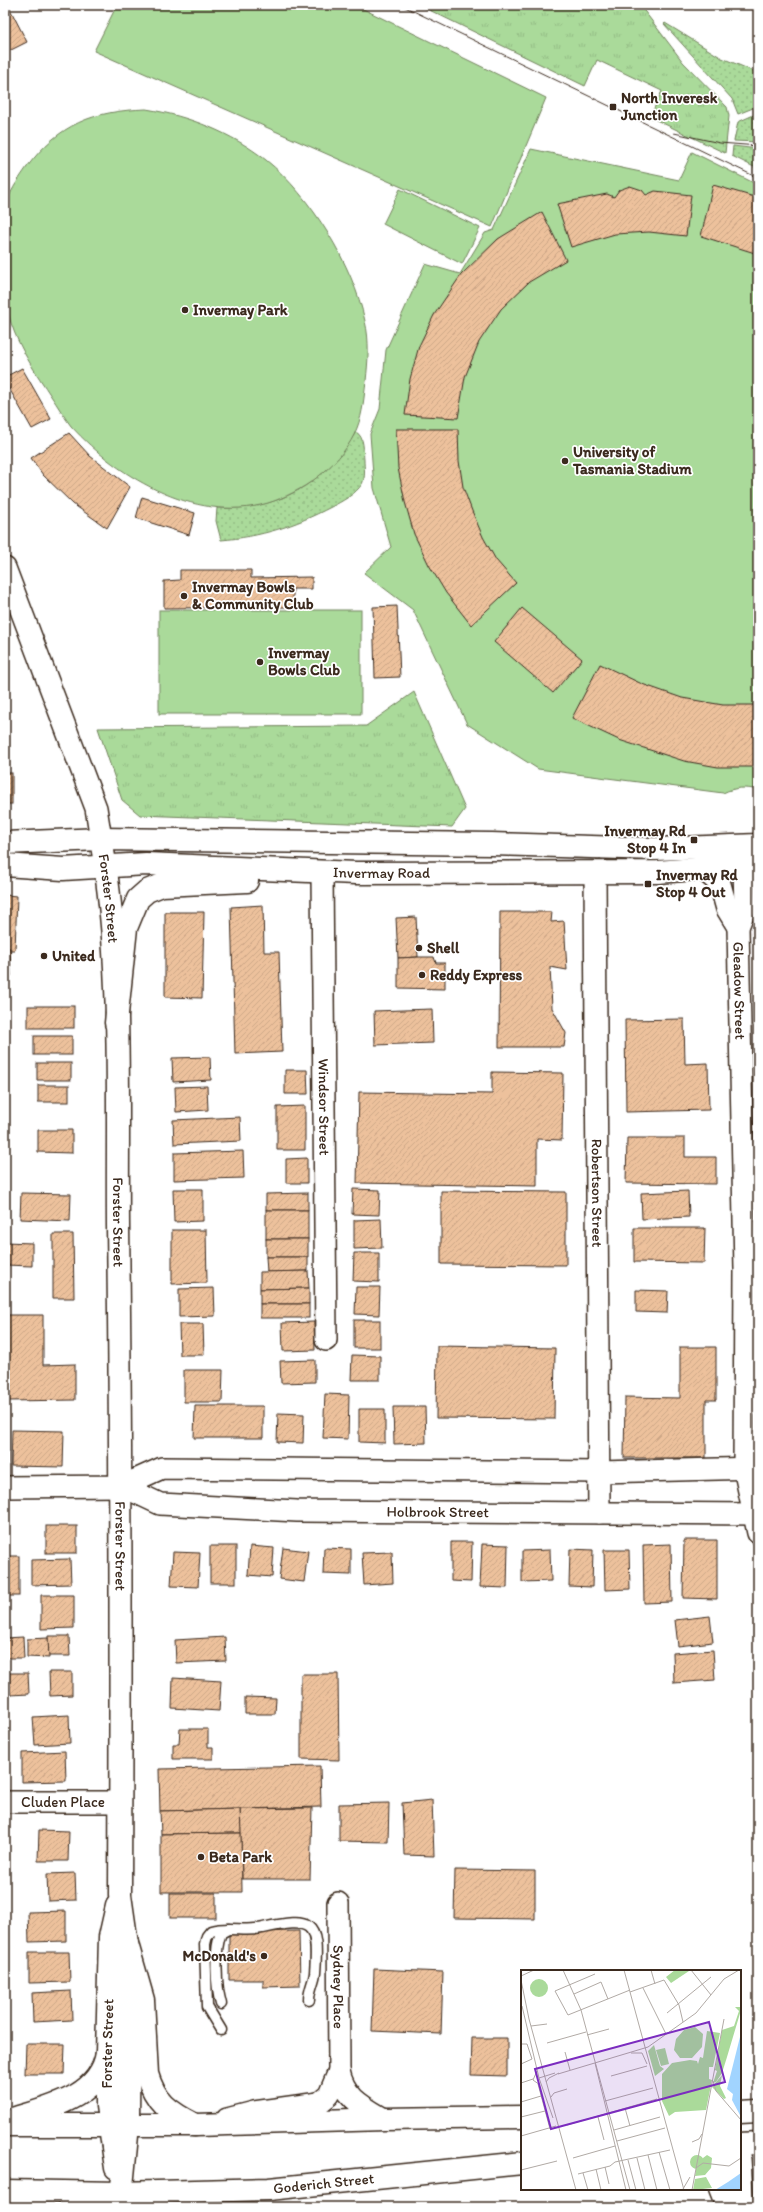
<svg xmlns="http://www.w3.org/2000/svg" width="763" height="2212" viewBox="0 0 763 2212" font-family="Itim,sans-serif">
	<defs>
		<pattern id="grass-dots" width="8" height="8" patternUnits="userSpaceOnUse"><rect width="8" height="8" fill="#aada9a"/><path d="M2 2h.1M6 6h.1" fill="none" stroke="#93bb84" stroke-width="1.8" stroke-linecap="round"/></pattern>
		<pattern id="park-tufts" width="24" height="20" patternUnits="userSpaceOnUse"><rect width="24" height="20" fill="#aada9a"/><path d="M3 7l-1-3M5 7V3M7 7l1-3M15 17l-1-3M17 17v-4M19 17l1-3" fill="none" stroke="#93bb84"/></pattern>
		<pattern id="building-hatch" width="6" height="6" patternUnits="userSpaceOnUse"><rect width="6" height="6" fill="#edc19c"/><path d="M-1 1l2-2M0 6l6-6M5 7l2-2" fill="none" stroke="#cca686"/></pattern>
	</defs>
	<rect width="100%" height="100%" fill="#fff"/>
	<filter id="ink" filterUnits="userSpaceOnUse"><feTurbulence type="fractalNoise" baseFrequency=".025" numOctaves="2"/><feDisplacementMap in="SourceGraphic" scale="8" xChannelSelector="R" yChannelSelector="G"/><feConvolveMatrix kernelMatrix="1 2 1 2 8 2 1 2 1" color-interpolation-filters="sRGB"/></filter>
	<g filter="url(#ink)">
		<g fill="url(#grass-dots)" stroke="#72825c">
			<polygon points="665,23 722,58 758,73 758,106 738,114 732,99 664,24"/>
			<polygon points="758,113 758,142 734,141 738,122"/>
			<polygon points="733,146 758,149 758,169 732,156"/>
			<path d="M356,432C365,437 363,451 364,460C364,467 366,477 362,484C356,494 341,502 331,507C295,526 260,537 221,540L216,521L217,508C277,512 325,483 356,432Z"/>
		</g>
		<g fill="url(#park-tufts)" stroke="#72825c">
			<polygon points="419,5 638,5 645,12 683,62 727,107 729,116 725,153 650,117 662,91 597,60 585,86"/>
			<polygon points="414,692 465,809 452,827 140,815 122,800 98,728 366,726"/>
		</g>
		<g fill="#aada9a" stroke="#72825c">
			<polygon points="117,5 355,5 546,98 492,227 94,51"/>
			<path d="M146,109C189,116 232,133 266,160C311,196 353,265 365,321C370,341 368,361 366,381C364,397 363,413 357,428C344,462 307,489 274,501C202,527 119,479 71,426C64,417 58,406 51,396C36,373 20,350 11,323C4,301 5,280 5,257C5,242 2,224 5,209C8,194 18,180 27,167C59,124 93,111 146,109Z"/>
			<path d="M531,149L679,180L692,152L758,185V790C746,787 735,787 723,793L538,769L467,724L413,610L364,573L391,547L374,488L370,434L380,409L386,350L425,264L460,274L485,233L494,230Z"/>
			<polygon points="400,189 480,228 462,264 383,224"/>
			<rect x="159" y="610" width="202" height="104"/>
		</g>
		<g fill="url(#building-hatch)" stroke="#3b2a1e">
			<polygon points="5,5 8,5 27,42 5,53"/>
			<polygon points="713,185 758,198 758,254 701,236"/>
			<polygon points="630,186 642,190 646,195 655,191 691,195 686,236 649,232 615,234 571,247 557,204 607,194 614,197 619,190"/>
			<polygon points="542,212 566,260 529,282 501,309 479,342 465,377 458,418 405,415 410,379 419,346 434,315 461,275 498,239"/>
			<polygon points="22,368 51,419 32,429 5,381 5,377"/>
			<polygon points="396,429 458,429 459,461 463,487 472,511 483,537 496,560 516,583 471,625 446,593 429,565 414,534 405,502 398,468"/>
			<polygon points="69,433 90,456 130,487 107,528 73,504 43,475 31,458"/>
			<polygon points="142,497 195,513 189,535 136,518"/>
			<polygon points="180,570 251,570 251,578 312,577 312,589 293,589 293,607 164,608 164,581 180,580"/>
			<polygon points="397,606 400,677 375,678 373,607"/>
			<polygon points="522,608 582,659 553,693 494,642"/>
			<polygon points="600,664 642,684 682,698 723,705 758,705 758,767 718,767 684,761 619,740 572,718"/>
			<rect x="5" y="773" width="7" height="31"/>
			<polygon points="5,895 17,896 15,950 5,950"/>
			<polygon points="263,905 264,952 279,952 282,1052 235,1054 231,907"/>
			<polygon points="165,912 204,912 202,998 165,997"/>
			<polygon points="500,912 552,912 551,922 564,921 567,970 550,967 552,1008 566,1033 564,1047 499,1047"/>
			<polygon points="416,917 418,957 398,958 396,918"/>
			<polygon points="5,948 10,948 11,976 5,976"/>
			<polygon points="418,957 434,957 436,963 445,963 445,989 398,988 398,958"/>
			<rect x="28" y="1006" width="46" height="22"/>
			<polygon points="432,1009 433,1043 375,1045 374,1011"/>
			<polygon points="684,1019 685,1064 708,1063 709,1110 626,1112 625,1020"/>
			<rect x="34" y="1036" width="38" height="19"/>
			<polygon points="210,1057 211,1080 173,1082 172,1058"/>
			<rect x="37" y="1063" width="34" height="17"/>
			<polygon points="285,1070 307,1070 308,1094 285,1094"/>
			<polygon points="492,1072 563,1073 562,1140 537,1139 537,1186 357,1183 359,1092 492,1094"/>
			<rect x="38" y="1085" width="31" height="17"/>
			<polygon points="207,1086 208,1110 176,1112 175,1087"/>
			<polygon points="305,1106 305,1150 277,1150 277,1107"/>
			<polygon points="240,1117 241,1141 174,1144 173,1120"/>
			<polygon points="38,1130 72,1130 72,1153 38,1152"/>
			<polygon points="627,1138 685,1138 685,1157 716,1157 716,1184 626,1183"/>
			<polygon points="243,1151 244,1178 174,1180 174,1153"/>
			<polygon points="307,1158 307,1183 286,1183 286,1159"/>
			<polygon points="173,1189 203,1189 203,1221 174,1222"/>
			<polygon points="353,1189 380,1190 379,1215 352,1214"/>
			<polygon points="441,1191 566,1192 566,1265 441,1264"/>
			<polygon points="688,1191 689,1217 642,1219 641,1193"/>
			<polygon points="21,1193 71,1194 70,1221 20,1219"/>
			<polygon points="308,1193 308,1210 266,1210 266,1194"/>
			<rect x="266" y="1210" width="42" height="29"/>
			<polygon points="381,1219 382,1248 354,1249 354,1220"/>
			<polygon points="634,1228 705,1228 704,1263 634,1262"/>
			<polygon points="172,1230 206,1230 207,1283 172,1284"/>
			<polygon points="53,1234 73,1234 74,1298 53,1298"/>
			<rect x="266" y="1239" width="42" height="18"/>
			<polygon points="5,1242 32,1243 32,1266 5,1265"/>
			<polygon points="354,1253 379,1253 379,1282 353,1281"/>
			<polygon points="266,1257 308,1257 308,1271 267,1272"/>
			<polygon points="308,1271 309,1288 260,1289 260,1272"/>
			<polygon points="356,1287 380,1287 379,1315 355,1314"/>
			<polygon points="214,1288 215,1316 179,1317 179,1289"/>
			<polygon points="309,1288 309,1304 260,1304 260,1289"/>
			<polygon points="636,1290 668,1291 667,1313 636,1312"/>
			<rect x="260" y="1304" width="49" height="14"/>
			<polygon points="5,1315 43,1315 43,1365 75,1364 75,1400 8,1401 8,1480 5,1480"/>
			<rect x="354" y="1320" width="26" height="28"/>
			<polygon points="314,1322 315,1350 283,1351 282,1323"/>
			<polygon points="179,1324 203,1324 204,1355 180,1355"/>
			<polygon points="437,1346 555,1348 554,1419 436,1418"/>
			<polygon points="680,1347 716,1347 716,1400 706,1400 706,1458 624,1458 625,1397 680,1398"/>
			<polygon points="352,1355 380,1356 380,1380 351,1380"/>
			<polygon points="315,1360 315,1382 281,1383 280,1361"/>
			<polygon points="184,1370 223,1370 222,1402 184,1402"/>
			<polygon points="325,1394 349,1395 348,1439 323,1438"/>
			<polygon points="195,1406 263,1406 263,1438 194,1438"/>
			<polygon points="393,1407 425,1407 426,1443 394,1444"/>
			<polygon points="359,1409 385,1409 385,1443 359,1442"/>
			<polygon points="278,1413 304,1414 303,1443 277,1442"/>
			<polygon points="12,1430 64,1431 63,1467 11,1466"/>
			<rect x="46" y="1526" width="31" height="27"/>
			<polygon points="684,1540 717,1540 717,1599 683,1598"/>
			<polygon points="451,1542 472,1542 471,1582 451,1581"/>
			<polygon points="482,1544 508,1545 507,1588 480,1587"/>
			<polygon points="671,1544 672,1602 644,1603 643,1545"/>
			<rect x="210" y="1546" width="26" height="37"/>
			<polygon points="250,1546 274,1548 272,1577 248,1575"/>
			<polygon points="283,1548 308,1551 304,1582 279,1579"/>
			<polygon points="324,1548 351,1549 351,1575 323,1574"/>
			<polygon points="570,1549 593,1550 592,1587 569,1586"/>
			<polygon points="550,1550 551,1581 522,1582 522,1551"/>
			<polygon points="604,1550 629,1550 630,1589 605,1590"/>
			<polygon points="173,1552 200,1553 198,1587 171,1586"/>
			<polygon points="392,1552 393,1583 364,1585 362,1553"/>
			<rect x="5" y="1556" width="14" height="40"/>
			<polygon points="70,1559 71,1584 31,1585 31,1560"/>
			<polygon points="41,1595 74,1595 74,1628 41,1629"/>
			<polygon points="710,1616 713,1642 678,1646 675,1620"/>
			<polygon points="48,1636 69,1636 70,1656 48,1656"/>
			<polygon points="23,1637 24,1658 5,1658 5,1638"/>
			<polygon points="225,1637 226,1661 176,1663 175,1640"/>
			<polygon points="48,1638 49,1658 27,1657 27,1639"/>
			<polygon points="713,1650 715,1680 674,1683 673,1653"/>
			<polygon points="49,1672 72,1672 72,1695 50,1696"/>
			<polygon points="9,1673 28,1673 29,1694 10,1695"/>
			<polygon points="301,1674 338,1674 339,1760 301,1759"/>
			<polygon points="173,1678 221,1681 219,1711 172,1708"/>
			<polygon points="245,1697 276,1698 275,1714 245,1714"/>
			<polygon points="69,1715 70,1743 35,1745 33,1717"/>
			<polygon points="180,1729 208,1729 208,1747 213,1747 213,1759 173,1759 173,1744 179,1744"/>
			<polygon points="65,1751 66,1781 22,1782 22,1753"/>
			<polygon points="320,1766 321,1807 160,1811 159,1769"/>
			<polygon points="432,1800 434,1856 404,1855 402,1803"/>
			<polygon points="389,1803 388,1842 339,1841 339,1804"/>
			<polygon points="312,1808 310,1879 242,1879 240,1809"/>
			<polygon points="240,1809 241,1833 161,1834 160,1811"/>
			<polygon points="39,1830 69,1831 68,1861 38,1861"/>
			<polygon points="241,1833 242,1892 161,1892 161,1834"/>
			<polygon points="455,1870 535,1871 535,1919 454,1918"/>
			<polygon points="75,1873 76,1900 48,1901 47,1874"/>
			<rect x="170" y="1893" width="46" height="25"/>
			<polygon points="66,1911 66,1941 29,1942 28,1912"/>
			<polygon points="299,1931 300,1986 263,1987 263,1980 229,1980 229,1932"/>
			<polygon points="29,1952 69,1952 70,1982 29,1983"/>
			<polygon points="374,1969 443,1972 441,2034 372,2031"/>
			<polygon points="71,1991 72,2020 33,2022 32,1993"/>
			<polygon points="472,2038 507,2038 507,2076 471,2075"/>
			<polygon points="26,2044 65,2044 64,2074 25,2074"/>
		</g>
		<g fill="none" stroke-linecap="round" stroke-linejoin="round">
			<defs>
				<g id="service">
					<path d="M221,2004C216,1987 214,1949 221,1933L228,1929"/>
					<path d="M221,2030L207,2007L205,1944L207,1936L211,1931C228,1926 246,1932 263,1928C311,1918 319,1920 315,1973C314,1982 309,1989 309,2000"/>
				</g>
				<g id="minor">
					<polyline points="5,568 96,808 101,839"/>
					<path id="s1" d="M744,865L745,909L738,927L745,1269L744,1468L758,1533"/>
					<polyline points="703,869 720,884 727,909 738,927"/>
					<path id="s2" d="M322,873L326,1340"/>
					<path id="s3" d="M595,873L599,1513"/>
					<path id="s4" d="M122,1486L160,1504L297,1511L758,1514"/>
					<polyline points="5,1487 122,1486 162,1468 599,1472 758,1468"/>
					<path id="s5" d="M5,1802H120"/>
					<path id="s6" d="M338,1903L339,2071C344,2097 362,2106 384,2119"/>
					<polyline points="227,2119 254,2112 319,2103 329,2095 339,2071"/>
					<polyline points="740,2159 743,2207"/>
				</g>
				<g id="tertiary">
					<path id="s7" d="M101,839C123,965 117,1097 118,1225C121,1449 121,1671 120,1895L127,1944L129,1980L128,2125L120,2207"/>
					<path id="s8" d="M116,2168L107,2106V2053L110,1937L117,1906"/>
				</g>
				<g id="secondary">
					<polyline points="5,843 101,839 492,844 655,849 758,845"/>
					<path id="s9" d="M5,865L63,869L146,864L356,873L658,872L758,864"/>
					<polyline points="116,1023 126,928 138,899 147,891 162,885 247,881"/>
				</g>
				<g id="trunk">
					<path d="M127,1944L143,2000L147,2074C155,2102 169,2112 195,2125"/>
					<polyline points="740,2112 758,2111"/>
					<path d="M12,2119C48,2108 101,2097 107,2053"/>
					<polyline points="5,2125 196,2125 384,2119 522,2117"/>
					<polyline points="740,2144 758,2143"/>
					<polyline points="721,2189 728,2207"/>
					<path id="s10" d="M5,2191L120,2193L269,2189L522,2163"/>
				</g>
			</defs>
			<use href="#service" stroke="#3b2a1e" stroke-width="13"/>
			<use href="#minor" stroke="#3b2a1e" stroke-width="24"/>
			<use href="#tertiary" stroke="#3b2a1e" stroke-width="25"/>
			<use href="#secondary" stroke="#3b2a1e" stroke-width="25"/>
			<use href="#trunk" stroke="#3b2a1e" stroke-width="25"/>
			<use href="#service" stroke="#fff" stroke-width="10"/>
			<use href="#minor" stroke="#fff" stroke-width="21"/>
			<use href="#tertiary" stroke="#fff" stroke-width="22"/>
			<use href="#secondary" stroke="#fff" stroke-width="22"/>
			<use href="#trunk" stroke="#fff" stroke-width="22"/>
			<g stroke="#3b2a1e" stroke-width="1">
				<polyline points="401,5 758,178"/>
				<polyline points="674,133 720,143 758,146"/>
			</g>
		</g>
	</g>
	<g fill="#3b2a1e" stroke="#fff" stroke-width="1.5">
		<rect x="609" y="103" width="8" height="8" rx="2"/>
		<circle cx="185" cy="310" r="4"/>
		<circle cx="565" cy="461" r="4"/>
		<circle cx="184" cy="596" r="4"/>
		<circle cx="260" cy="662" r="4"/>
		<rect x="690" y="836" width="8" height="8" rx="2"/>
		<rect x="644" y="880" width="8" height="8" rx="2"/>
		<circle cx="419" cy="948" r="4"/>
		<circle cx="44" cy="956" r="4"/>
		<circle cx="422" cy="975" r="4"/>
		<circle cx="201" cy="1857" r="4"/>
		<circle cx="264" cy="1956" r="4"/>
	</g>
	<g text-anchor="middle" stroke-width="3.5" stroke-linejoin="round" paint-order="stroke">
		<g font-size="15" font-weight="bold" fill="#3b2a1e" stroke="#fff" text-anchor="start">
			<text x="621" y="103">North Inveresk<tspan x="621" dy="17">Junction</tspan></text>
			<text x="193" y="315">Invermay Park</text>
			<text x="573" y="457">University of<tspan x="573" dy="17">Tasmania Stadium</tspan></text>
			<text x="192" y="592">Invermay Bowls<tspan x="192" dy="17">&amp; Community Club</tspan></text>
			<text x="268" y="658">Invermay<tspan x="268" dy="17">Bowls Club</tspan></text>
			<text x="686" y="836" text-anchor="end">Invermay Rd<tspan x="686" dy="17">Stop 4 In</tspan></text>
			<text x="656" y="880">Invermay Rd<tspan x="656" dy="17">Stop 4 Out</tspan></text>
			<text x="427" y="953">Shell</text>
			<text x="52" y="961">United</text>
			<text x="430" y="980">Reddy Express</text>
			<text x="209" y="1862">Beta Park</text>
			<text x="256" y="1961" text-anchor="end">McDonald's</text>
		</g>
		<g font-size="15" fill="#3b2a1e" stroke="#fff">
			<text dy="5" stroke="none"><textPath href="#s9" startOffset="377">Invermay Road</textPath></text>
			<text dy="5" stroke="none"><textPath href="#s7" startOffset="60">Forster Street</textPath></text>
			<text dy="5" stroke="none"><textPath href="#s1" startOffset="127">Gleadow Street</textPath></text>
			<text dy="5" stroke="none"><textPath href="#s2" startOffset="234">Windsor Street</textPath></text>
			<text dy="5" stroke="none"><textPath href="#s3" startOffset="320">Robertson Street</textPath></text>
			<text dy="5" stroke="none"><textPath href="#s7" startOffset="384">Forster Street</textPath></text>
			<text dy="5" stroke="none"><textPath href="#s4" startOffset="320">Holbrook Street</textPath></text>
			<text dy="5" stroke="none"><textPath href="#s7" startOffset="708">Forster Street</textPath></text>
			<text dy="5" stroke="none"><textPath href="#s5" startOffset="58">Cluden Place</textPath></text>
			<text dy="5" stroke="none"><textPath href="#s6" startOffset="84">Sydney Place</textPath></text>
			<text dy="5" stroke="none"><textPath href="#s8" startOffset="125">Forster Street</textPath></text>
			<text dy="5" stroke="none"><textPath href="#s10" startOffset="319">Goderich Street</textPath></text>
		</g>
	</g>
	<g transform="translate(521 1970)">
		<rect width="220" height="220" fill="#fff"/>
		<path d="M201,105L199,116L205,128L203,129L191,117ZM185,207L191,218L172,220L174,209Z" fill="#aada9a"/>
		<path d="M154,0H167L168,1L150,13L145,7ZM214,37H219L220,40L206,87L201,103L195,112L192,113L196,101L194,100L201,60L213,56L218,41ZM133,75L139,96L143,99L134,106L127,81ZM169 192a7 7 0 1 1 14 0a7 7 0 1 1-14 0Z" fill="#aada9a"/>
		<path d="M186,185L191,188L190,198L184,205L174,206L175,199L181,196L182,188Z" fill="#aada9a"/>
		<path d="M9 18a9 9 0 1 1 18 0a9 9 0 1 1-18 0ZM174,57L182,64L181,77L171,88H159L153,80L155,69L163,60ZM186,61L199,63L192,97H188V109L191,110L185,140L154,142L148,146L141,131V104L151,93L169,90L176,91L177,94L179,87L182,88ZM144,78L148,94L140,96L135,80Z" fill="#aada9a"/>
		<path d="M220,63V147L211,130L212,124L206,119ZM220,203V219L194,220L207,212Z" fill="#a1d4ff"/>
		<path fill="none" stroke="#b1aaa5" stroke-width="1" d="M42,0L60,40L109,220M103,0L163,220M130,0L134,14M170,0L190,25M74,4L34,21L47,45L109,20M0,6L13,0M0,10L8,49L55,220M122,18L145,64M109,22L143,10L158,35L162,52M53,24L80,12L87,29M1,36L18,108L32,148M146,43L190,7M10,56L26,54M66,65L88,59M26,73L65,62M0,74H6L11,89L0,94M44,82L49,100M110,83H121L126,94M74,93L105,220M16,101L12,110L19,115M37,104L127,77L175,43L203,9L218,0M90,106L126,96M18,108L34,103M192,111L195,121L220,150M25,112L28,108L38,103M0,113L12,109M17,114L29,159M30,127L33,123L46,119M84,131L132,118M0,132L20,126M104,138L109,156M0,147L24,141M77,147L83,170M46,155L136,129M93,160L139,147M0,166L35,156M96,171L144,158M171,172L178,169L181,164M138,182L149,220M127,185L136,220M52,188L94,176M116,188L124,220M107,190L115,220M84,197L88,214M175,198L182,193L208,196L220,188M75,199L80,220M0,200L36,191M62,203L67,220M57,204L89,196L94,192L149,180M162,219L169,207M171,220L203,49"/>
		<path fill="#7b2cbf" fill-opacity="0.15" stroke="#7b2cbf" stroke-width="2" d="M188,52L204,112L30,159L14,99Z"/>
		<rect width="220" height="220" fill="none" stroke="#3b2a1e" stroke-width="2"/>
	</g>
	<rect width="763" height="2212" fill="none" stroke="#fff" stroke-width="20"/>
	<rect x="10" y="10" width="743" height="2192" fill="none" stroke="#3b2a1e" stroke-width="1.5" filter="url(#ink)"/>
</svg>
